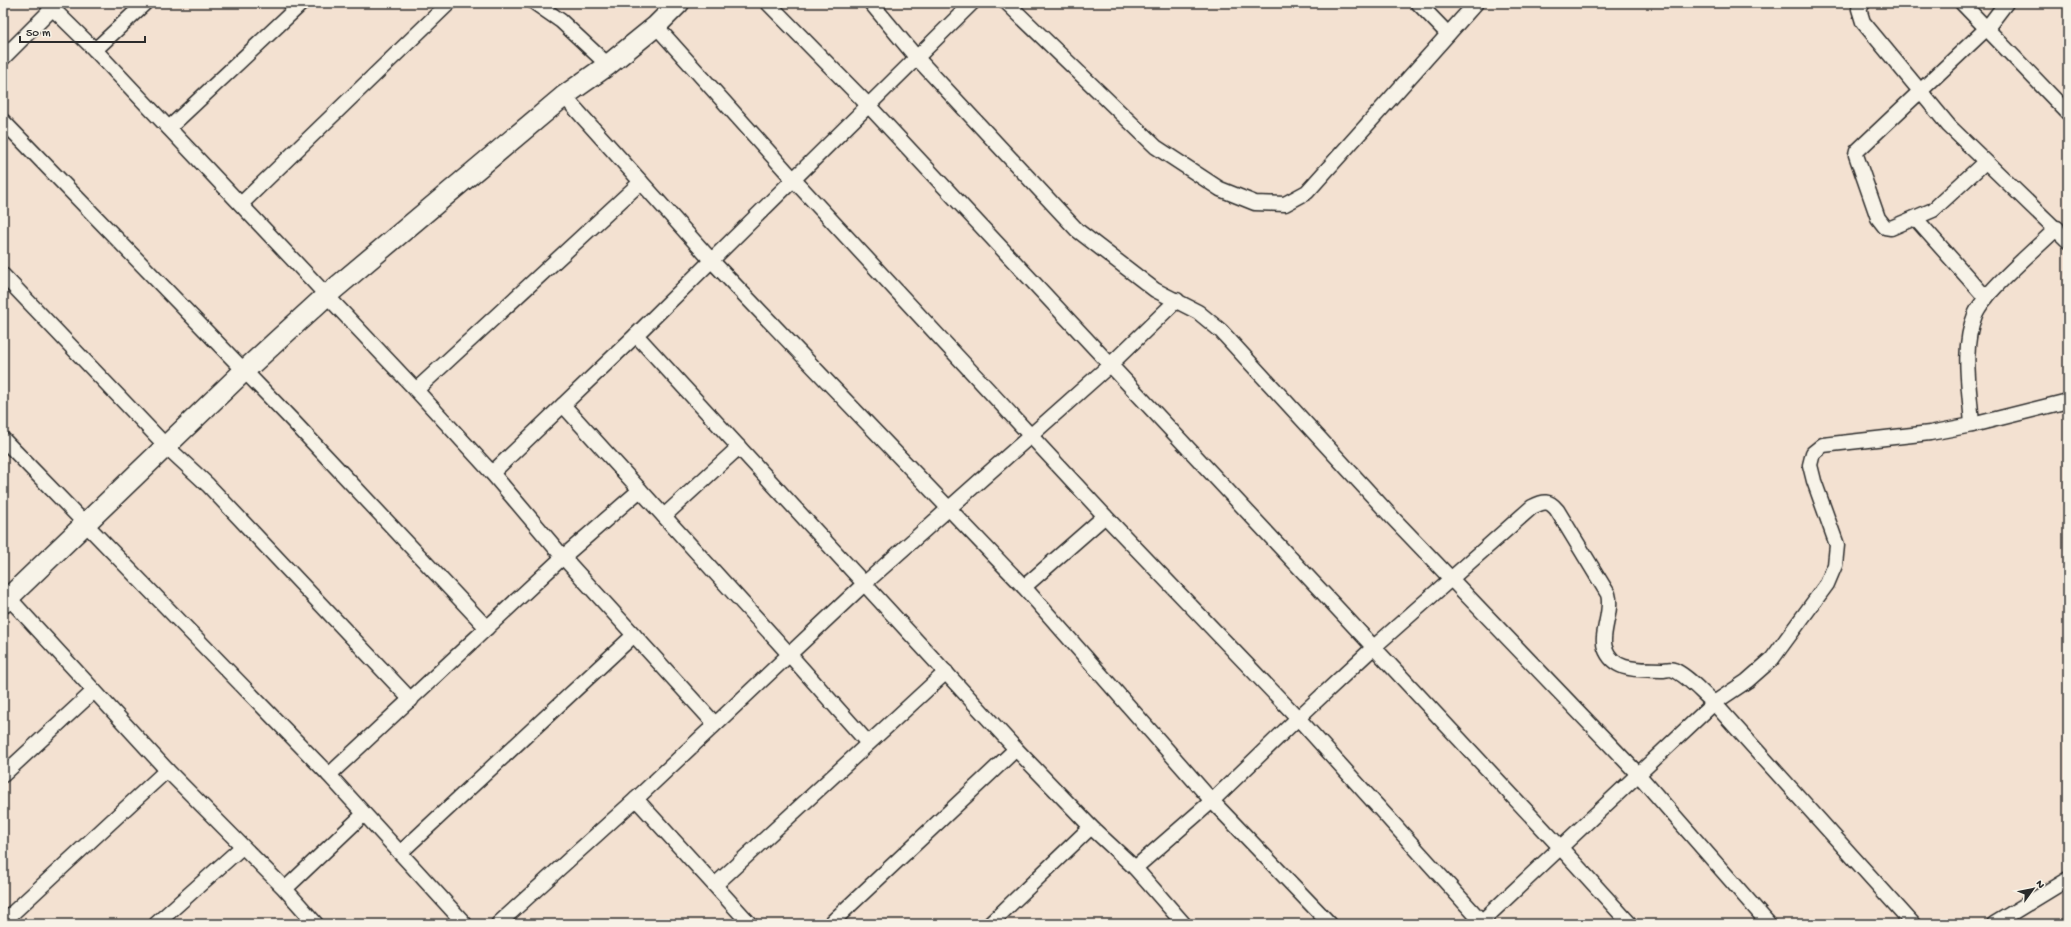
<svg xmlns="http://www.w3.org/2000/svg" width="2071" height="927" viewBox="0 0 2071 927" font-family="'Gochi Hand',sans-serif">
	<rect width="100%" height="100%" fill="#f3e1d1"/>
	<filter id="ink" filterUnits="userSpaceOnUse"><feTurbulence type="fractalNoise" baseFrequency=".025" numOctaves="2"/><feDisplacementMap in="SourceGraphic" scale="8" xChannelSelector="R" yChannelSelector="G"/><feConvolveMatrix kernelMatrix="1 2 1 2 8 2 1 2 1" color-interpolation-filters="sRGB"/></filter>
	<g filter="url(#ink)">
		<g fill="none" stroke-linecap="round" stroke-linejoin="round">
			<defs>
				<g id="street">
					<polyline points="47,3 95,50 416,390 492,473 563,557 714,723"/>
					<polyline points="535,3 561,21 608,65"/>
					<polyline points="768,3 868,105 1560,847 1630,924"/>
					<polyline points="871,3 916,57 1077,230 1155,290 1198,312 1221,331 1389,514 1637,773 1769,924"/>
					<polyline points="1007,3 1156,147 1220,189 1255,203 1285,204 1307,192 1476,3"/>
					<polyline points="1418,3 1448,34"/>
					<polyline points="1863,3 1859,9 1863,22 1949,126 2068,241"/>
					<polyline points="1962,3 2068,113"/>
					<polyline points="656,26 794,180 1105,516 1298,718 1482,922"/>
					<polyline points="95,50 145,3"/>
					<polyline points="3,58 52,9"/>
					<polyline points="564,96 711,260 1024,587 1212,801 1330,924"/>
					<polyline points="3,121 291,419 487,628"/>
					<polyline points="169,128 302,3"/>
					<polyline points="1985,162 1933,210 1891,228 1885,227 1878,218 1856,155 1857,151 1987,28 2006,3"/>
					<polyline points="241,204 449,3"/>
					<polyline points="1916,219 1986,298"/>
					<polyline points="3,275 167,447 208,485 411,700"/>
					<polyline points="636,335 1016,749 1091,827 1135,868 1184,924"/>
					<polyline points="416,390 641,182"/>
					<polyline points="563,405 789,654 868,743"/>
					<path d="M1972,425C1970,391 1961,349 1975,315C1984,292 2037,248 2057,228"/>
					<polyline points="3,439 329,775 465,924"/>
					<polyline points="492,473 636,335 972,3"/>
					<polyline points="664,516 739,447"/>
					<polyline points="1024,587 1105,516"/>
					<polyline points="9,598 167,770 285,889 316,924"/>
					<polyline points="3,775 94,691"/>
					<polyline points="329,775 563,557 640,490"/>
					<polyline points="636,799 750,924"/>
					<polyline points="400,853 634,635"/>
					<path d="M1135,868L1212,801L1298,718L1374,647L1532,507C1544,501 1549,500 1557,510L1608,594C1613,611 1600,634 1605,648C1614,673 1640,669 1662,670C1666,670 1670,668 1674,670C1688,676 1702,693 1714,703L1913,924"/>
					<polyline points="715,885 946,672"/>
					<polyline points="285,889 364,814"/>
					<polyline points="3,922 167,770"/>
					<polyline points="156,924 242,847"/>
					<polyline points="498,924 636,799 864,584 1110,365 1177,300"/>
					<polyline points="830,924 1016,749"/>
					<polyline points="990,924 1091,827"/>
					<polyline points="1479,924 1714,703 1747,681 1772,659 1827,584 1835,565 1837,545 1814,481 1810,465 1813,453 1823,445 1930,433 1972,425 2068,401"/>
					<polyline points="1994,924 2068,879"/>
				</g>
				<polyline id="secondary" points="3,603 244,371 327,295 564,96 608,65 656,26 679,3"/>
			</defs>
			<use href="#street" stroke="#2b2b2b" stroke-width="17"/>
			<use href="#secondary" stroke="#2b2b2b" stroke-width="23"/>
			<use href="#street" stroke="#f7f3e8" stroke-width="14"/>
			<use href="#secondary" stroke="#f7f3e8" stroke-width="20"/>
		</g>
	</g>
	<rect width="2071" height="927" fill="none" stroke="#f7f3e8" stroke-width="16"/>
	<rect x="8" y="8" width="2055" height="911" fill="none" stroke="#2b2b2b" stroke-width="1.5" filter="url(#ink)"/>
	<g transform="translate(2033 889) rotate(57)" stroke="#f7f3e8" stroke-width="3" paint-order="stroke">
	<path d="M0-3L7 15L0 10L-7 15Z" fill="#2b2b2b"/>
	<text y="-6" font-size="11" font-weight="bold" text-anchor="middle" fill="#2b2b2b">N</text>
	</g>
	<path d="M20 36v6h125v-6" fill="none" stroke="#2b2b2b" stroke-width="2"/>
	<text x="26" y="36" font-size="12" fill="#2b2b2b" stroke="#f7f3e8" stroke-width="3" paint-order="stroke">50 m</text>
</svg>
